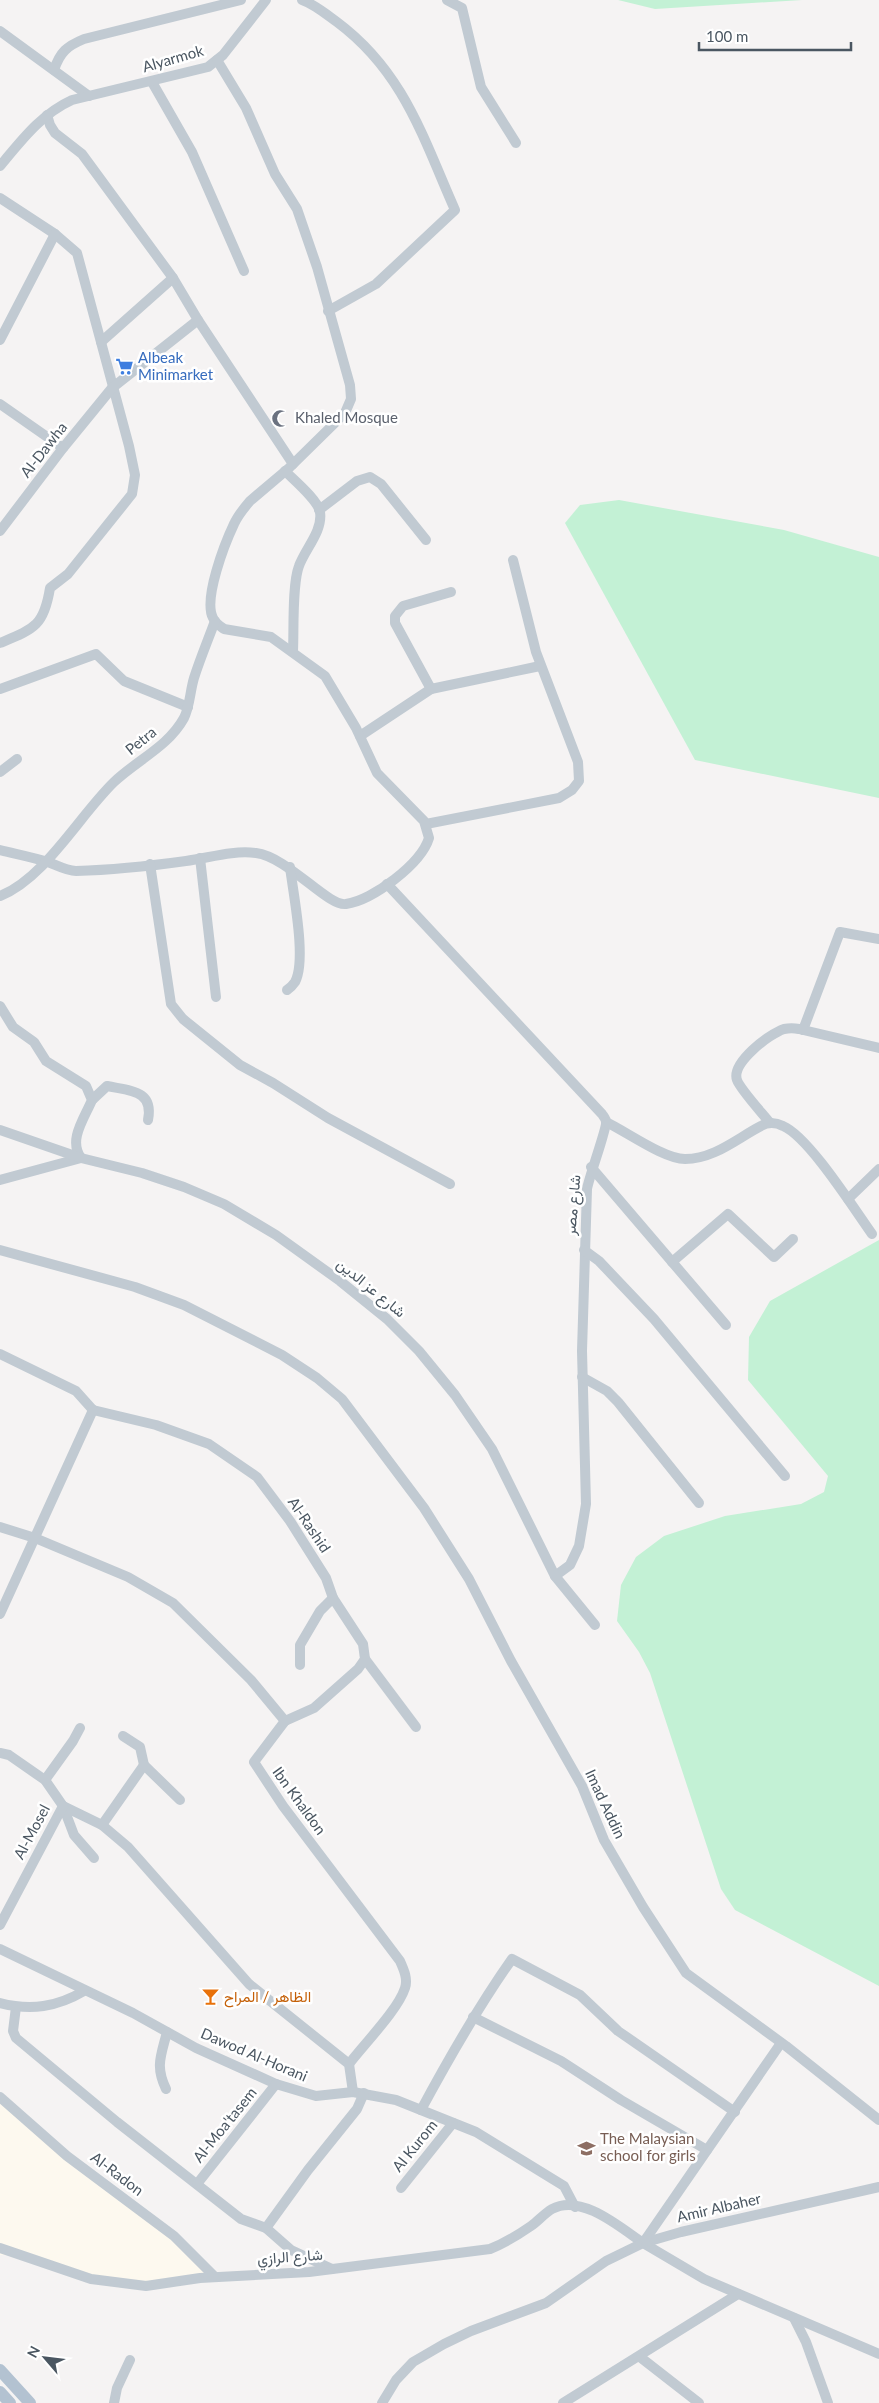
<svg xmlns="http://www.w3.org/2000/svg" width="879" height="2403" viewBox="0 0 879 2403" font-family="Lato,Vazirmatn,sans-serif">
	<rect width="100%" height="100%" fill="#f5f3f3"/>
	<polygon fill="#fdf9ef" points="0,2096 171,2235 216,2277 121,2287 20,2256 0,2255"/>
	<g fill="#c3f1d5">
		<polygon points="618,0 802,0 655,9"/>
		<polygon points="619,500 784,530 879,557 879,798 695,760 565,523 580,505"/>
		<polygon points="879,1240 879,1986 735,1910 721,1889 650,1673 639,1652 617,1621 621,1585 636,1557 664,1536 725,1516 801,1504 824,1492 828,1476 748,1380 749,1337 770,1301"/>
	</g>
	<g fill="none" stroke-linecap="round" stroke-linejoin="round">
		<g stroke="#c1cad2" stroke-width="10">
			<path d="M302,0C314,4 326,14 337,22C404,72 423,138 455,210L376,284L328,311"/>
			<polyline points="447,0 462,8 481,87 516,143"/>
			<polyline points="0,31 89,96"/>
			<path d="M54,70C60,52 67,46 84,39L241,0"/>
			<polyline points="152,82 192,152 244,271"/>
			<polyline points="47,115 50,125 55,133 82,154 173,278 198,320 293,464"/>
			<path d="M0,166C21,141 41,114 72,100L208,67L223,55L266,0"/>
			<path d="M0,198L55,234L77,253L129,446L135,475L132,494L68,574L50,588C44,626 34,629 0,643"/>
			<polyline points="0,340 55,234"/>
			<polyline points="101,342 173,278"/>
			<polyline points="0,404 63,448"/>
			<path d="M285,471C294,480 318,500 320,512C323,531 305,549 299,566C292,584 294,630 293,651"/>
			<polyline points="319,510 357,481 370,477 381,484 426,540"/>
			<polyline points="0,531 63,448 112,388 198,320"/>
			<polyline points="0,689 96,654 124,681 188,707"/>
			<polyline points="431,689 395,623 395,616 403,606 451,592"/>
			<polyline points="360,736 431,689 540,666"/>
			<polyline points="0,772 17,759"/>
			<polyline points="426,824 559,798 572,790 579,781 578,762 536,652 513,560"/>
			<path d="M0,850C16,854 32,857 48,862C56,865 67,871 76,871C112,870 150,866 186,861C209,858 232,850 256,853C288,857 328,907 346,904C373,900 421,864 429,838L424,821L377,773L356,728L325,676L271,637L224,629C220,626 215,623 213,618C203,599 225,543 234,524C238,515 244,508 250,501L289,468L345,413L351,399L350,385L317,267L297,209L275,174L246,108L217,60"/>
			<polyline points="200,858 216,997"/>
			<polyline points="150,864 171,1004 183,1019 240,1065 273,1083 328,1118 450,1184"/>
			<path d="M387,884L602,1114C604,1117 606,1119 606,1122C607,1128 589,1177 587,1189L582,1351L586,1504L579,1546L570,1565L555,1576"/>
			<path d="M0,896C45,878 79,816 114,782C137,760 168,747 184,718C190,706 190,691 194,678C200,659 208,640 215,621"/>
			<path d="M287,990C290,988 293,985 295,982C307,960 293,893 290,867"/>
			<path d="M0,1006L13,1027L34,1042L46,1061L86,1086L92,1100C84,1119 68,1140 81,1158L0,1180"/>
			<polyline points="803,1030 840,932 879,939"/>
			<path d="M92,1100L107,1086C130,1091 154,1090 148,1120"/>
			<path d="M606,1122C627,1132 664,1159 685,1159C714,1159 736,1139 761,1126C768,1122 775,1122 783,1126C809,1137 854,1209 872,1234"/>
			<path d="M770,1123C763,1114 740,1089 737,1080C731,1063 769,1034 784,1029C789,1028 794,1028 799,1029L879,1048"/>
			<polyline points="0,1130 81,1158 142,1173 184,1187 224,1204 276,1235 340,1281 387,1319 419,1351 455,1395 492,1449 555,1576 595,1625"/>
			<polyline points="591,1167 726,1325"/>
			<polyline points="848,1199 879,1169"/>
			<polyline points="0,1250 135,1287 184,1305 282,1355 317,1378 342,1399 424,1508 469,1579 511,1661 582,1786 604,1840 643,1907 686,1973 786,2046 879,2120"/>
			<polyline points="584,1250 599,1261 654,1319 785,1476"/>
			<polyline points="672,1262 728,1214 774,1257 793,1239"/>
			<polyline points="0,1354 76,1391 93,1410"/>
			<polyline points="582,1377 607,1391 618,1402 699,1503"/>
			<polyline points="93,1410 156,1425 209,1444 257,1477 290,1521 326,1578 333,1598 363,1644 365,1659 358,1669 314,1708 285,1721"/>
			<path d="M0,1527L35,1538L128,1577L173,1603L251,1680L285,1721L254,1762L283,1806L400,1961C404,1970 408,1979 405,1988C398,2010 364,2044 349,2064"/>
			<polyline points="0,1614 93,1410"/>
			<polyline points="365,1659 416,1727"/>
			<polyline points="300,1665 300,1645 320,1611 333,1598"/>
			<polyline points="123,1736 140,1747 144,1765"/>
			<polyline points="0,1753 9,1755 45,1780 63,1806 102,1825 128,1847 249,1984 349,2064 353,2092"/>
			<polyline points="45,1780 73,1741 80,1728"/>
			<polyline points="63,1806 74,1835 94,1858"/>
			<polyline points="102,1825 144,1765 180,1800"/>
			<polyline points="0,1925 63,1806"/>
			<polyline points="0,1949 133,2013 196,2048 276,2084 316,2096 353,2092 396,2100 476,2132 564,2186 575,2207"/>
			<path d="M0,2003C31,2011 57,2007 84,1991"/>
			<polyline points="16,2007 13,2031 16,2038 117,2122 241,2219 266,2228 291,2250 332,2269"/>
			<polyline points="473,2017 561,2061 621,2100 707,2150"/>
			<path d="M166,2089C155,2066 161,2056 167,2032"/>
			<polyline points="0,2097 67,2156 174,2236 215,2277"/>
			<path d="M421,2110C449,2058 478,2007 512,1959L580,1995L618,2031L735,2112"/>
			<polyline points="197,2184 276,2084"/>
			<polyline points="401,2188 453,2123"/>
			<polyline points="266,2228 308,2170 357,2109 364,2093"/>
			<polyline points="643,2243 704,2279 879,2354"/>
			<path d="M0,2248L91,2279L146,2286L200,2278L309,2272L490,2249C505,2243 518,2235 531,2226C538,2221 545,2213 552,2209C581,2193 621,2228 643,2243L681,2232L879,2187"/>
			<polyline points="794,2318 806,2342 828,2403"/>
			<polyline points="640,2357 699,2403"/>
			<polyline points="114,2403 117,2388 130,2360"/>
			<polyline points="382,2403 396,2380 413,2362 444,2344 471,2331 546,2303 606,2261 643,2243 781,2043"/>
			<polyline points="563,2403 738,2294"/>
		</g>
		<g stroke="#b3c2d1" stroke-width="12">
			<polyline points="0,2370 30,2403"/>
			<polyline points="0,2392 10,2403"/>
		</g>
	</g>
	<defs>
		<symbol id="supermarket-bare" viewBox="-9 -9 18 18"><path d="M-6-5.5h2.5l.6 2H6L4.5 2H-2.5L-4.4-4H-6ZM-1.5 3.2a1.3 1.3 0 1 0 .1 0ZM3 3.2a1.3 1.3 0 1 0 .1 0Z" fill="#3f7fe0" stroke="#fff" stroke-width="2.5" paint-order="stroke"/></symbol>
		<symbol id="mosque-bare" viewBox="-9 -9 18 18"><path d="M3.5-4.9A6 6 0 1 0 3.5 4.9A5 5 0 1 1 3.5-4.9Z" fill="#6b7280" stroke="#fff" stroke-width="2.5" paint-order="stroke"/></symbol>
		<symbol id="bar-bare" viewBox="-9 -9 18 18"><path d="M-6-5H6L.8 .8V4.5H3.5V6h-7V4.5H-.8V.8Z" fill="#e8710a" stroke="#fff" stroke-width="2.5" paint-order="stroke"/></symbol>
		<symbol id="school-bare" viewBox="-9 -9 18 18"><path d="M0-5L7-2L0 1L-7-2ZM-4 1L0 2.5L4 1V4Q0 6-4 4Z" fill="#8d6e63" stroke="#fff" stroke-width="2.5" paint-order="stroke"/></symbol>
	</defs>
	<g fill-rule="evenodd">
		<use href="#supermarket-bare" x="112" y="354" width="25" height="25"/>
		<use href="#mosque-bare" x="268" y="406" width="25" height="25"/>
		<use href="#bar-bare" x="198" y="1984" width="25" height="25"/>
		<use href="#school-bare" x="574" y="2136" width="25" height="25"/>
	</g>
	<g text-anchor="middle" stroke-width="5" stroke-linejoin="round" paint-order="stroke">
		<g font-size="15" fill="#4a5661" stroke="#fff">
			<text transform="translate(173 59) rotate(-16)" y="5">Alyarmok</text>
			<text transform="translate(44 450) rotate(-52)" y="5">Al-Dawha</text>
			<text transform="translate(141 741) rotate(-39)" y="5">Petra</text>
			<text transform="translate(573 1205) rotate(-85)" y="5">شارع مصر</text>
			<text transform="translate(371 1288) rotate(39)" y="5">شارع عز الدين</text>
			<text transform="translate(309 1525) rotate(56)" y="5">Al-Rashid</text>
			<text transform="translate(299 1801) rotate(54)" y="5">Ibn Khaldon</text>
			<text transform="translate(605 1804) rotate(65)" y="5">Imad Addin</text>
			<text transform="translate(32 1832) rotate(-62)" y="5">Al-Mosel</text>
			<text transform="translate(254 2055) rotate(23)" y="5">Dawod Al-Horani</text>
			<text transform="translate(225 2125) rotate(-51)" y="5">Al-Moa'tasem</text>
			<text transform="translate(415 2146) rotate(-51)" y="5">Al Kurom</text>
			<text transform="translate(117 2174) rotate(37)" y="5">Al-Radon</text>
			<text transform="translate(719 2208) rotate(-13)" y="5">Amir Albaher</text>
			<text transform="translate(290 2257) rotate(-4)" y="5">شارع الرازي</text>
		</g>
		<g font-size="15" fill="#366cbe" stroke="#fff" text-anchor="start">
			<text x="138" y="363">Albeak<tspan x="138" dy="17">Minimarket</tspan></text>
		</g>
		<g font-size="15" fill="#5b616d" stroke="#fff" text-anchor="start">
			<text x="295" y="423">Khaled Mosque</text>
		</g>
		<g font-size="15" fill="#c56008" stroke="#fff" text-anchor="start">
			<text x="224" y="2002">الظاهر / المراح</text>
		</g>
		<g font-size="15" fill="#785e54" stroke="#fff" text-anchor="start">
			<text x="600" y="2144">The Malaysian<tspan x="600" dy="17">school for girls</tspan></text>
		</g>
	</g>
	<g transform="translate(45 2358) rotate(298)" stroke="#ffffff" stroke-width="4" paint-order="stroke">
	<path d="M0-4L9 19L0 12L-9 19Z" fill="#4a5661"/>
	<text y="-8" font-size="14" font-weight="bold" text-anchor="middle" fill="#4a5661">N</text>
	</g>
	<path d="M699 42v8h152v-8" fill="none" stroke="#4a5661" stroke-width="2.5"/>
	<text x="706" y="42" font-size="15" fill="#4a5661" stroke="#ffffff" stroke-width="4" paint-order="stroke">100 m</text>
</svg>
